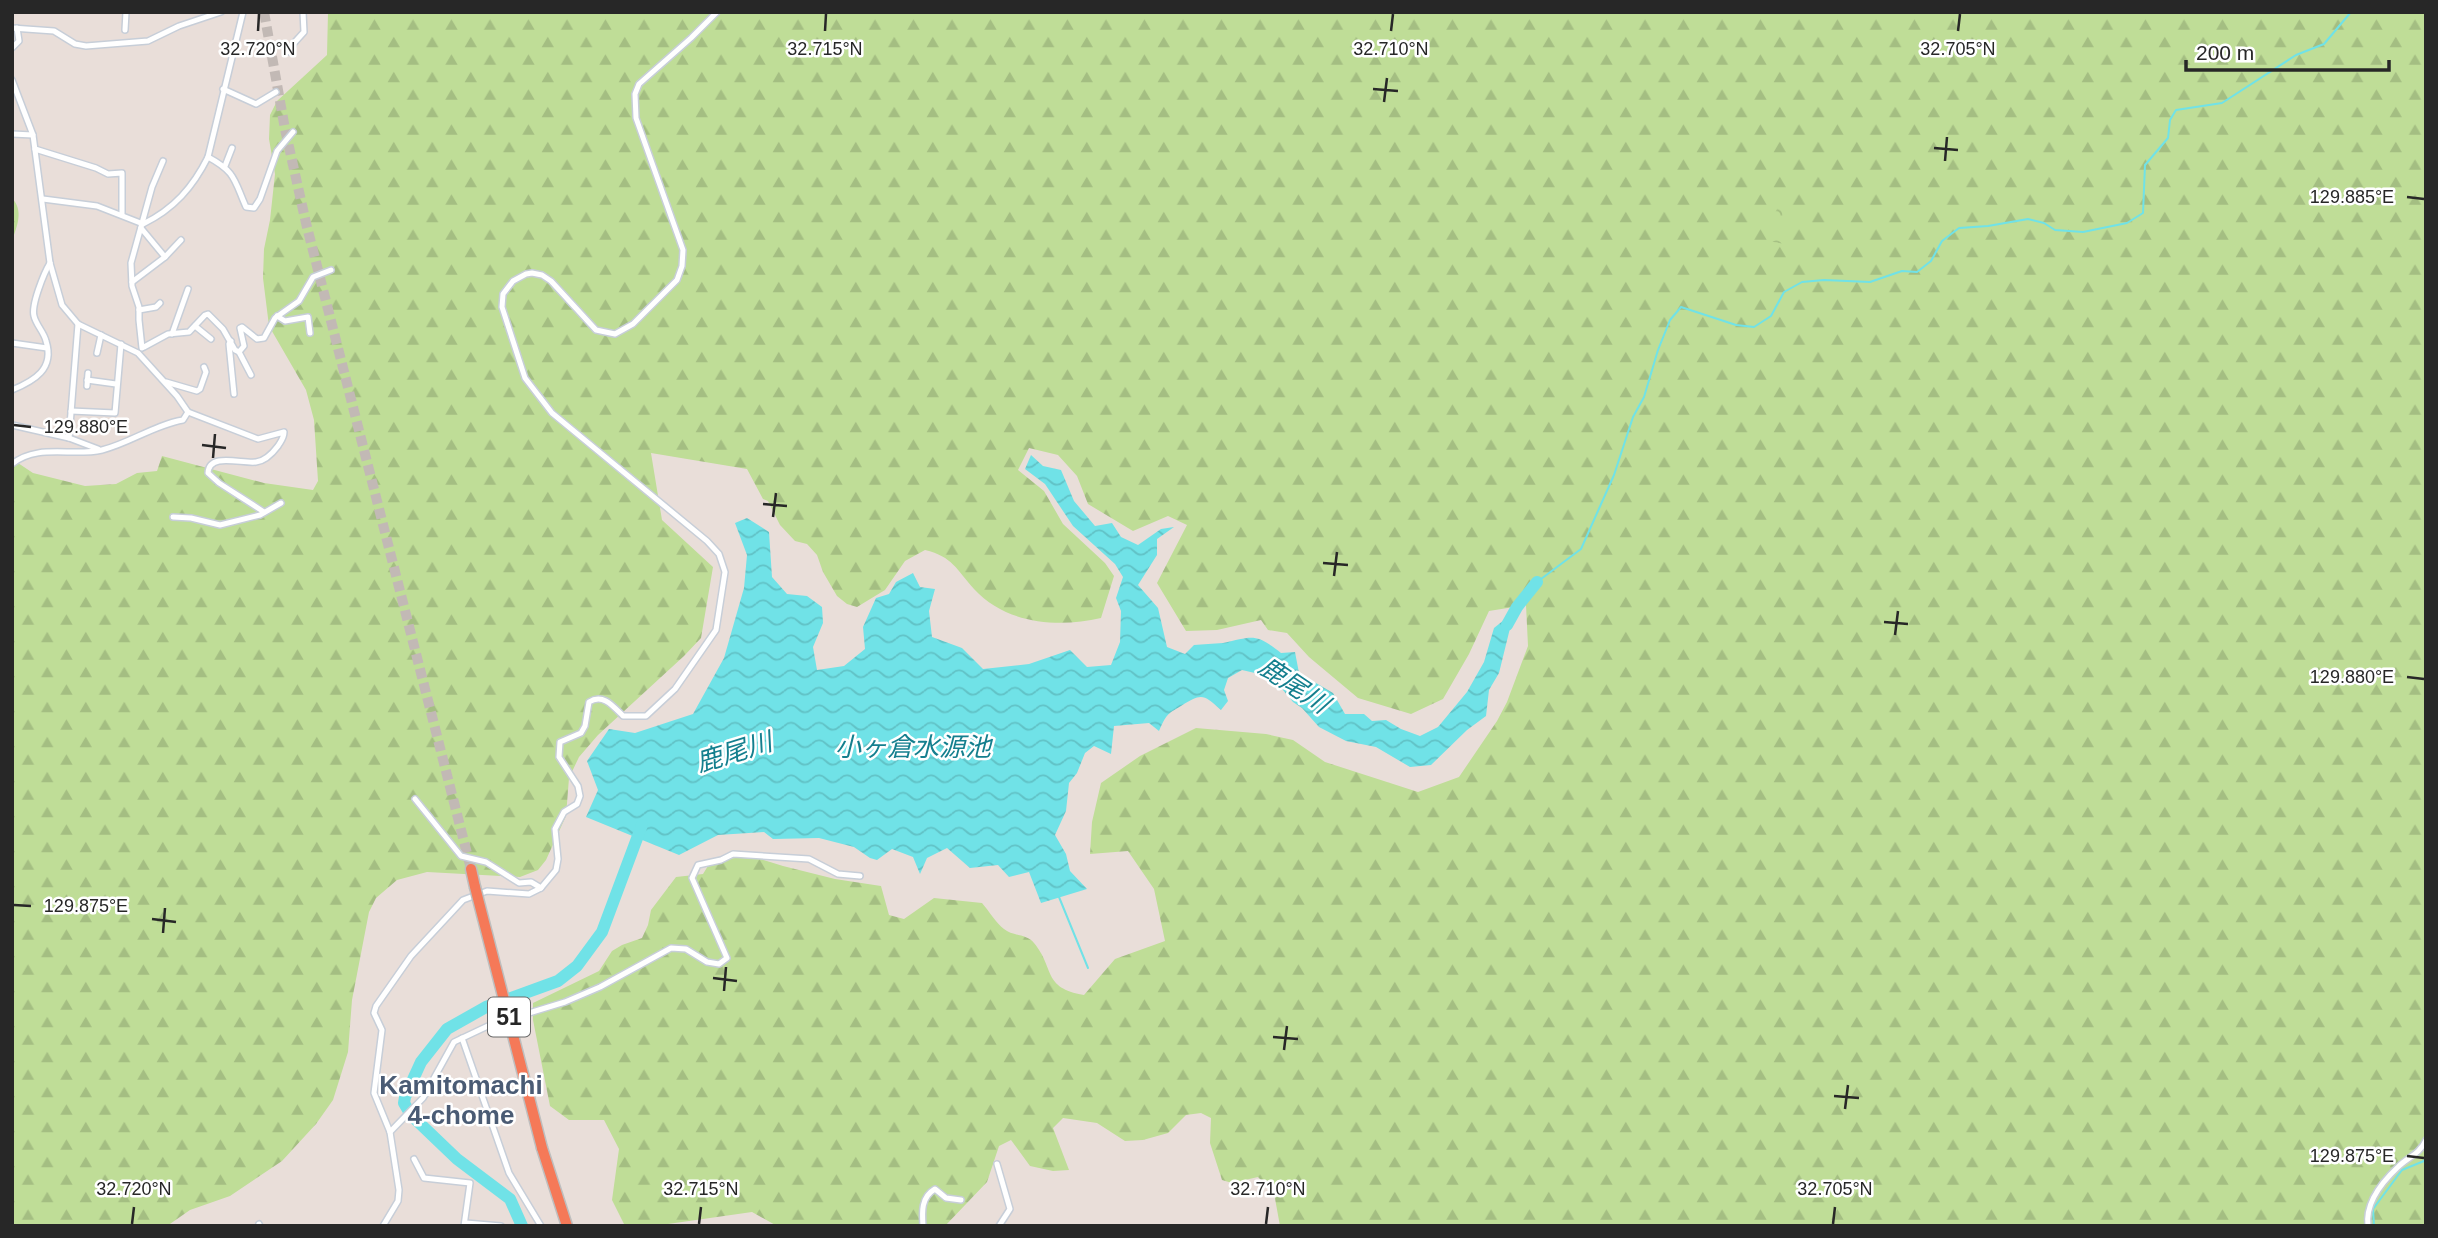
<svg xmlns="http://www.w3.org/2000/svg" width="2438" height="1238" viewBox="0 0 2438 1238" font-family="Helvetica,'Noto Sans JP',sans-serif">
	<defs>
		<pattern id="forest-firs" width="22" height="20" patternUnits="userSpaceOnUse" patternTransform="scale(1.75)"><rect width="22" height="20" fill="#bfdd97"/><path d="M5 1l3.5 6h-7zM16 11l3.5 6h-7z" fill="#a4be82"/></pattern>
		<pattern id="park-crowns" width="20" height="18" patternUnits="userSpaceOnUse" patternTransform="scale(1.75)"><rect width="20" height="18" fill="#bfdd97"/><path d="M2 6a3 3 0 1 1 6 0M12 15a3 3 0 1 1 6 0" fill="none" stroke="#a4be82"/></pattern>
		<pattern id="water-waves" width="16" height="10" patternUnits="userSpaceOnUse" patternTransform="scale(1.75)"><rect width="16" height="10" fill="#70e2e7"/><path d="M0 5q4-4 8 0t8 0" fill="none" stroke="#61c2c6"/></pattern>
	</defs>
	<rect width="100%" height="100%" fill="#e9ded9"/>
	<g fill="url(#forest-firs)">
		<path d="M328,12H2426V1226H1280L1274,1193L1258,1177L1232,1183L1222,1180L1210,1143L1211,1118L1201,1113L1186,1115L1168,1133L1143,1140L1125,1141L1097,1123L1063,1118L1053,1128L1069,1170L1053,1171L1030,1166L1011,1140L999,1146L987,1182L945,1226H777L752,1212L654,1226H625L612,1200L619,1149L604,1120H569L550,1106L533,1020V1003L599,971L612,951L622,945L642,938L648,925L651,910L676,877L703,874L711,861L751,856L783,866L835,879L881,886L889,915L904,919L934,898L982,903C989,911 996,923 1004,929C1012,936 1027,934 1034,943C1055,968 1042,988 1084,995L1115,959L1165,941L1154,889L1128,851L1090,854L1092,822L1101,783L1140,756L1196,728L1266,734L1293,740L1325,762L1418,792L1459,777L1497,721L1507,702L1528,646L1526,605L1489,611L1469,654L1443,699L1411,714L1358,698L1309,657L1287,633L1268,630L1261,620L1217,630L1186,631L1157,583L1187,525L1168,516L1133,531L1088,504L1077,476L1058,455L1029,448L1018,470L1044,491L1063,524L1105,563L1114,576L1101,618C1058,628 1006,624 974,589C956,569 953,557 925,550L905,561L885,590L857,607L847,604L837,596L823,572L817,555L807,544L795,541L780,525L768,501L763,499L747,469L651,453L662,520L713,567L701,638L684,656L598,735L579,757L569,778L566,816L546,860L538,870L520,877L427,872L397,880L376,898L369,912L352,1000L348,1052L333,1100L316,1124L282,1161L230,1196L190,1210L167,1226H12V459L33,473L85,486L116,484L137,473L157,471L162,456L264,483L313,490L318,481L314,420L306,390L269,326L263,278L264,249L270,220L275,174L269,139L270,115L277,101L327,55Z"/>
		<path d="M12,198C24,211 17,226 12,241Z"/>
	</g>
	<polygon fill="url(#park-crowns)" points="1778,207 1792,207 1784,244 1769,241 1771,221"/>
	<path fill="url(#water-waves)" d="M1031,455L1043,466L1061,470L1074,501L1095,526L1112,523L1121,537L1138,545L1161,529L1174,527L1157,539V555L1138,585L1158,608L1167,647L1185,654L1194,645C1203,644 1213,644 1223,643C1252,637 1255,632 1281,653L1295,652L1299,673L1333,693L1345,714H1364L1372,721L1386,720L1401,729L1420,736L1438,727L1467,692L1484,662L1494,628L1514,612L1499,673L1489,690L1486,716L1467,730L1431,765L1410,767L1376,747L1346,741L1319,727L1302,708L1293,702L1272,677L1242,670L1228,678L1224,690L1228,701L1221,710C1203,694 1202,693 1181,706C1167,714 1166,715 1159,731L1149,723L1114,726L1111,754L1094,746L1085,753L1077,773L1069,783L1066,811L1055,835L1066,854L1070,871L1087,889L1041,903L1029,872L1009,877L998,865L970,868L947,848L927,858L920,874L913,857L892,849L877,860L870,858L854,847L819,838L773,839L764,832L718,835L679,855L586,817L598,790L587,761L609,729L635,733L693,714L724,658L744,588L747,555L735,523L747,518L769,532L772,577L787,594L807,596L822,607L823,623L813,647L817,670L844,666L865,649L863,627L876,598L889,594L896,582L913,573L920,587L935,589L929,611L932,637L962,648L983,669L1029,664L1070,650L1087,667L1111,665L1120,642L1121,611L1116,598L1123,577L1115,564L1073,526L1045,484L1025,469Z"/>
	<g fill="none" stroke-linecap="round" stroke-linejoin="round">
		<g stroke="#70e2e7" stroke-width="2">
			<polyline points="1537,582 1581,549 1614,475 1633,417 1644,397 1658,350 1670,320 1681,307 1736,325 1754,327 1771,316 1784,292 1802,282 1824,280 1870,282 1902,271 1917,272 1931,261 1942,241 1959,228 1988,226 2028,219 2044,223 2055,230 2083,232 2127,223 2143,213 2145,165 2168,138 2170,120 2176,110 2222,103 2296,55 2324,44 2351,12"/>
			<polyline points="1059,897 1088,968"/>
			<polyline points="2374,1226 2373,1209 2402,1170 2424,1161 2426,1157"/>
		</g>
		<g stroke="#70e2e7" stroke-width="12">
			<polyline points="1507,625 1517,607 1537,582"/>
			<polyline points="522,1226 510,1199 457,1159 411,1115 404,1103 405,1097 421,1062 447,1029 486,1007 558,981 577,966 602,932 642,825"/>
		</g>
		<polyline stroke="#c2b9b5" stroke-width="10" stroke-dasharray="10 5" stroke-linecap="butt" points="264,12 285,129 306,223 471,869"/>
		<defs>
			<g id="street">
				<polyline points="12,28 54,31 75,44 86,46 148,41 179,26 221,12"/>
				<polyline points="125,30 126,12"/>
				<polyline points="12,48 19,41 17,28"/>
				<polyline points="290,52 294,43 304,32 303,12"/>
				<path d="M12,80L33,135L50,263L62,305L78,324L138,353L177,396L188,412L183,420C154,425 130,443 102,450C72,457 38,443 12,464"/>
				<polyline points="223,89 256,104 276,92"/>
				<polyline points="12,134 33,135"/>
				<polyline points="35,149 96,168 108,174 122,173 122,215"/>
				<path d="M208,157C236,172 234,180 246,207L254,208L260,199L277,151L293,132"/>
				<polyline points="225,166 232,148"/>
				<path d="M43,199L97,206L143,224C174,209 193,187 208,157L243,12"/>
				<polyline points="141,228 165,257"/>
				<polyline points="132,282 165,257 181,240"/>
				<polyline points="139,310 156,307 160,303"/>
				<polyline points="277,316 285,321 308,317 310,333"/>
				<polyline points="195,326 211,339"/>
				<polyline points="172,334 188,289"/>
				<polyline points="231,341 229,344 234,394"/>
				<polyline points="12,343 47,348"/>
				<polyline points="144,347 168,334 189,332 205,315 208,314 223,329 235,350 239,352 244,346 240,328 242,327 257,339 264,338 275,318 299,301 313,277 331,270"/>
				<polyline points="142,348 139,320 139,307 132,286 131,263 152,187 163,161"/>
				<polyline points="239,352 251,375"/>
				<polyline points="97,353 101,335"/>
				<polyline points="87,380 116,384"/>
				<polyline points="166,382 197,391 200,389 206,372 204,367"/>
				<polyline points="87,386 88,373"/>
				<path d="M12,390C34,381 55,369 46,341C44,332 36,325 34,316C31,305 44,273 50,263"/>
				<polyline points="71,411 115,413 121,344"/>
				<path d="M188,412L258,439L284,432C284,438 281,441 278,446C272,454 265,461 256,462C242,464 209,452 208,473L219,483L264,512"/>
				<polyline points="12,425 69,438 98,449"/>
				<polyline points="69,438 78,324"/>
				<polyline points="173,517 191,518 220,525 260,515 281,503"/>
				<polyline points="415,799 461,856 486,862 519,883 531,882 541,888"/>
				<polyline points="462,1038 509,1173 541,1226"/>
				<polyline points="390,1132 423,1098 454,1042 490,1025 565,1002 600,987 671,948 686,949 707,962 719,964 727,958 692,878 698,865 721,860 733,854 809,859 838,874 860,876"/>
				<polyline points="414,1159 424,1178 470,1183 464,1226"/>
				<polyline points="997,1164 1010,1209 999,1226"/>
				<polyline points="466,1223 501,1226"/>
				<polyline points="259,1224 260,1226"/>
				<path d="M383,1226L398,1201L399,1190L390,1132L374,1093L382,1030L374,1013L376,1006L411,956L463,900L487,891L529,894L541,888L556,870L558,859L555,829L564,812L577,804L580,796L578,786L559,757L560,742L581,733L585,726L589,702C603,693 613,706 623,716H646L675,689L716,630L725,572L719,554L707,541L552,413L525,378L502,307L503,294L513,281L526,274L532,273L542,275L551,281L596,330L615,334L633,324L677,280L682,266L683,250L636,118L635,94L639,84L691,38L717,12"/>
				<path d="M923,1226C922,1212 921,1197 935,1189L946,1198L961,1200"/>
				<path d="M2368,1226C2365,1204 2382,1182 2398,1167C2408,1157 2420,1154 2426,1140"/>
			</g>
			<g id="highway">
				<polyline points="471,869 475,887"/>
				<polyline points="542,1148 567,1226"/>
			</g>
		</defs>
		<use href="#street" stroke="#c7ced8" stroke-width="8"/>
		<use href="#highway" stroke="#bebebe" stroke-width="13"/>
		<use href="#street" stroke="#fff" stroke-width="5"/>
		<use href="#highway" stroke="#f57958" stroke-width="10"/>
		<defs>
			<polyline id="highway-bridge" points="475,887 542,1148"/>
		</defs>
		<use href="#highway-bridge" stroke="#bebebe" stroke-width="13" stroke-linecap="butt"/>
		<use href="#highway-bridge" stroke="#f57958" stroke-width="10"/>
	</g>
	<path fill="none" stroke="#272727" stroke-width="2.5" d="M258,31L259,14M825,31L826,14M1391,31L1393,14M1958,31L1960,14M1373,89L1398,91M1384,102L1387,78M1934,148L1958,150M1945,161L1947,137M2407,197L2424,199M14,425L31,427M202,445L226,448M213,458L215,434M763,504L787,506M773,517L776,493M1323,563L1348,565M1334,576L1337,552M1884,622L1908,624M1895,635L1898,611M2407,677L2424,679M14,905L31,906M152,919L176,922M163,933L165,908M713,978L737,981M724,991L726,967M1273,1037L1298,1039M1284,1050L1287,1026M1834,1096L1859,1098M1845,1109L1848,1085M2407,1156L2424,1158M132,1224L134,1207M699,1224L701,1207M1266,1224L1268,1207M1833,1224L1835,1207"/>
	<g text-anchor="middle" stroke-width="5" stroke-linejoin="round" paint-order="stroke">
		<rect fill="#fff" stroke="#686868" stroke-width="2" x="488" y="997.5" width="42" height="39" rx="5"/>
		<g font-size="23" font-weight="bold" fill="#272727">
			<text x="509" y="1025">51</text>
		</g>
		<g font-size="26" font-style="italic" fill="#147f8e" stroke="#fff">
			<text transform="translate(1294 685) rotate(34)" y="9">鹿尾川</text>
			<text x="913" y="756">小ヶ倉水源池</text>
			<text transform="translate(734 752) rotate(-17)" y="9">鹿尾川</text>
		</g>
		<g font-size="26" font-weight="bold" fill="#4a5b74" stroke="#fff">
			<text x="461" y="1094">Kamitomachi<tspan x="461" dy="30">4-chome</tspan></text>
		</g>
	</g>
	<g font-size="18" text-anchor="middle" fill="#272727" stroke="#fff" stroke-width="5" stroke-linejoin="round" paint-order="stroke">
		<text x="258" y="55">32.720°N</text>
		<text x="825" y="55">32.715°N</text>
		<text x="1391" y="55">32.710°N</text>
		<text x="1958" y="55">32.705°N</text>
		<text x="2352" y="203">129.885°E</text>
		<text x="86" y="433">129.880°E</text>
		<text x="2352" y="683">129.880°E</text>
		<text x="86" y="912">129.875°E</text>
		<text x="2352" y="1162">129.875°E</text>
		<text x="134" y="1195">32.720°N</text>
		<text x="701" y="1195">32.715°N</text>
		<text x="1268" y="1195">32.710°N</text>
		<text x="1835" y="1195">32.705°N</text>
	</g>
	<rect width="2438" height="1238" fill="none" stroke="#272727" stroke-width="28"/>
	<path d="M2186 60v10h203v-10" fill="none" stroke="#272727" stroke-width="3.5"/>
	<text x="2196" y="60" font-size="21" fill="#272727" stroke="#ffffff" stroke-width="5" paint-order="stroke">200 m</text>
</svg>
